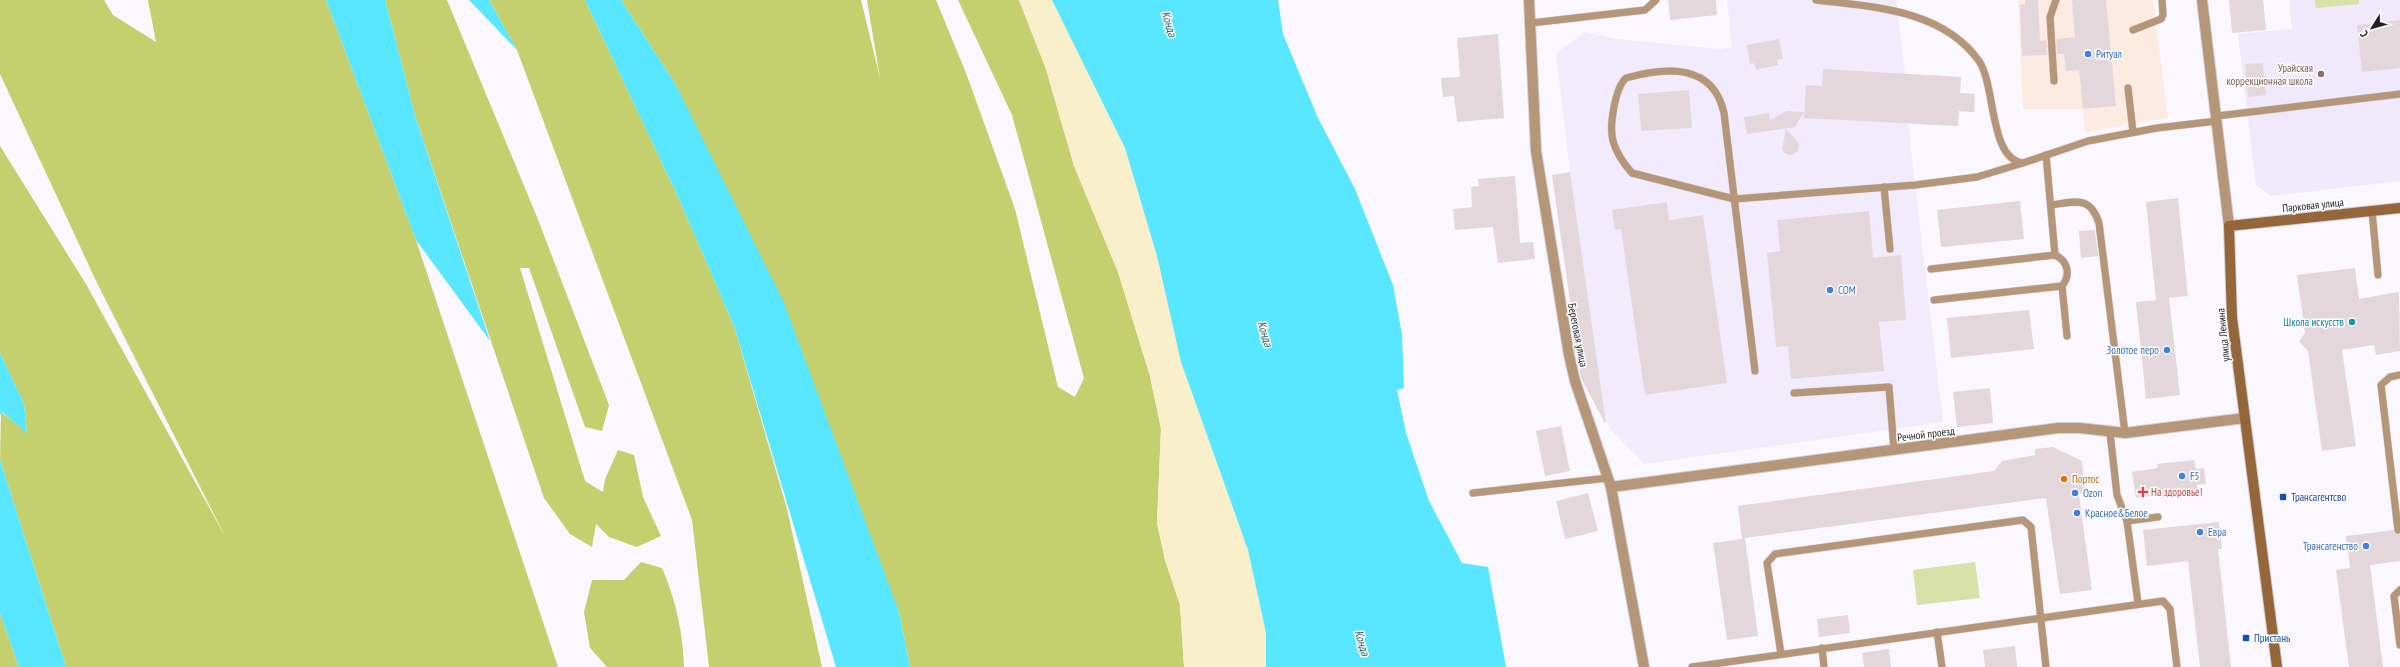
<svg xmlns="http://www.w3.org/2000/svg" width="2400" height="667" viewBox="0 0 2400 667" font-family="'PT Sans Narrow',sans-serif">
	<rect width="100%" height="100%" fill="#faf7fe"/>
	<polygon fill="#fcebe0" points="2021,0 2153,0 2168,118 2085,132 2083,109 2023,109 2018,2"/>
	<polygon fill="#f2ebfc" points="1727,0 1896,0 1905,74 1961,77 1960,93 1975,94 1974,112 1959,111 1958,126 1908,124 1943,422 1644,464 1611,430 1606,420 1602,398 1570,172 1556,53 1585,32 1616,39 1721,49 1732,47"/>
	<polygon fill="#f0e8fb" points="2289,0 2400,0 2400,181 2271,196 2256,185 2238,34 2292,29"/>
	<g fill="#d8e1a8">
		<polygon points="2315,0 2359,0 2359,4 2316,8"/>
		<polygon points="1975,562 1980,598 1917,605 1913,570"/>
	</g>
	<g fill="#c4d06d">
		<polygon points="0,0 104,0 113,15 156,42 148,0 326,0 416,240 558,667 66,667 0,460 1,412 27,432 24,404 0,353 0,146 86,284 226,538 97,283 0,74"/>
		<polygon points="385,0 447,0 537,217 609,405 602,431 585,427 529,268 520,268 585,481 603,492 605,479 618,450 634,455 643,497 661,536 637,547 609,537 596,524 592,547 570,534 544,498 416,119"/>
		<polygon points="489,0 585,0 679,199 734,326 787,509 822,667 709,667 692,520 517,50"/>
		<polygon points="621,0 861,0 880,78 867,0 936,0 966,73 1015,209 1058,387 1075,397 1084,378 1012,115 958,0 1019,0 1046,69 1074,166 1118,272 1150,376 1161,429 1157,523 1165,560 1180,605 1184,667 910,667 899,612 676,85"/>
		<path d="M641,562L662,568C676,600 683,633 684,667H607L590,648L584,612L592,580H624Z"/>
		<polygon points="0,613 19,667 0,667"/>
	</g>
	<polygon fill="#f9efca" points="1019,0 1052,0 1125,148 1157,256 1181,362 1248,550 1266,633 1266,667 1184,667 1180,605 1165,560 1157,523 1161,429 1150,376 1118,272 1074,166 1046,69"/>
	<g fill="#58e7fe">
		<polygon points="326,0 385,0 416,119 490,341 416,240"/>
		<polygon points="469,0 489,0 517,50"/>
		<polygon points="585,0 621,0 676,85 784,303 899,612 910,667 836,667 734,326 679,199"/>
		<polygon points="1052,0 1278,0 1283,34 1318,118 1355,189 1393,285 1402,335 1404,388 1397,390 1406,433 1429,501 1462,563 1488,567 1506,667 1266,667 1266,633 1248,550 1181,362 1157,256 1125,148"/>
		<polygon points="0,353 24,404 27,433 2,412 0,415"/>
		<polygon points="0,460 66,667 19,667 0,613"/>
	</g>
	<g fill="#e4d7dc">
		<polygon points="1668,0 1716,0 1717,15 1670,20"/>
		<polygon points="2025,0 2038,0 2040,41 2046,40 2047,55 2022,56 2020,5 2025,4"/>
		<polygon points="2072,0 2106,0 2116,106 2083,109 2079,70 2066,71 2064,54 2057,54 2056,39 2075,37"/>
		<polygon points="2229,0 2263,0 2266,30 2232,33"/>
		<polygon points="2400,20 2400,68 2362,72 2357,25"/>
		<polygon points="1498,34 1504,118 1457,122 1454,96 1443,97 1441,78 1460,77 1457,38"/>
		<polygon points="1779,39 1783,59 1777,60 1778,65 1756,70 1754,63 1750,64 1747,45"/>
		<polygon points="2263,63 2266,95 2248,97 2245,64"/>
		<polygon points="1823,69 1961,77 1960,93 1975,94 1974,112 1959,111 1958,126 1804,118 1806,85 1822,86"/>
		<polygon points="1689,90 1692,128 1641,131 1638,94"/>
		<polygon points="1787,111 1804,112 1795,127 1747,134 1744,117 1769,113 1770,120"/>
		<polygon points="1786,129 1799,143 1798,151 1792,155 1786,154 1782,150"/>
		<polygon points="1570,172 1606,423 1605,423 1581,378 1552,175"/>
		<polygon points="1515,176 1520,243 1533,242 1535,259 1498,263 1493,227 1455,230 1453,209 1472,207 1471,187 1479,186 1478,179"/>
		<polygon points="2178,198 2188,296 2169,298 2180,395 2146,399 2136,302 2156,300 2146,202"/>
		<polygon points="2020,201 2024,239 1941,247 1937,210"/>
		<polygon points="1667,202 1669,220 1703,215 1727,383 1645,395 1621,229 1615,230 1612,210"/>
		<polygon points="1869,211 1873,258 1901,255 1906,320 1879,322 1884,371 1791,379 1788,346 1776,347 1767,253 1780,251 1777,220"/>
		<polygon points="2095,230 2098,256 2081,258 2079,231"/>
		<polygon points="2355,268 2359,299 2399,292 2400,351 2376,355 2374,345 2342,350 2356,446 2322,451 2308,351 2299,341 2305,333 2297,275"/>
		<polygon points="2029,310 2034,349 1951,358 1947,318"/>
		<polygon points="1990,388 1993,423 1957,427 1953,392"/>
		<polygon points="1561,426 1570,471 1545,476 1536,431"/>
		<polygon points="2053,447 2082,461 2085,489 2079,495 2092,590 2060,594 2046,498 1745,538 1758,636 1727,640 1713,543 1742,539 1738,506 1994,471 2002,461 2035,455 2035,449"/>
		<polygon points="2194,460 2196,469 2204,468 2206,484 2197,485 2198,494 2162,498 2162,494 2136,498 2132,472 2158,468 2157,464"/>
		<polygon points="1588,493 1598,531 1565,539 1556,501"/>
		<polygon points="2219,522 2222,549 2218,549 2231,667 2200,667 2188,561 2147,566 2143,530"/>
		<polygon points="2393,530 2396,534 2400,534 2400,561 2370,565 2383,667 2349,667 2336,570 2350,568 2346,536"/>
		<polygon points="1848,615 1850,633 1819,637 1817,619"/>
		<polygon points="2015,646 2017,667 1985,667 1983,650"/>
		<polygon points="1889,649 1891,667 1864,667 1862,653"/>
	</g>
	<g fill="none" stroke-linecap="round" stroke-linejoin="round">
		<defs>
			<g id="lane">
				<path d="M1816,0C1873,7 1942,9 1979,61C1996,86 1989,159 2023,163L2088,141L2157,128L2217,121"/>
				<polyline points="1531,23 1645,10 1656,0"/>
				<polyline points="2133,30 2161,19 2163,15 2162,0"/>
				<polyline points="2054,81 2050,17 2056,0"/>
				<polyline points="2128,88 2133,132"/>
				<polyline points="2217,116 2400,94"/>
				<polyline points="1884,187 1890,249"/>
				<path d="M2051,205C2075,202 2090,195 2099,223L2125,433"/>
				<polyline points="2372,211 2378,275"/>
				<polyline points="1931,269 2055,255 2046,155"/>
				<polyline points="2062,286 2067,336"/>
				<path d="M1934,300L2062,286C2071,275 2068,261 2055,255"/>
				<path d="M1755,371L1724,113C1713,63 1666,67 1626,78C1615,88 1609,126 1613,141C1616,152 1624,164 1632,173L1734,199L1915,185L1977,177L2023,163"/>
				<polyline points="1794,393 1889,387 1894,450"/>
				<polyline points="2110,433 2117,495 2127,521 2138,603"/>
				<polyline points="1473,493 1608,478"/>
				<polyline points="2127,521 2158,517"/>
				<polyline points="2398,530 2381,385 2390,377 2400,375"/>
				<polyline points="2400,590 2394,596 2400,645"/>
				<polyline points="1937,632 1942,667"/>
				<polyline points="1822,648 1824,667"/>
				<polyline points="1781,654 1767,563 1775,554 2023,520 2031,527 2046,667"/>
				<polyline points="1692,667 2163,601 2170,609 2177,667"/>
			</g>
			<g id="street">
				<polyline points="1529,0 1536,151 1569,355 1575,381 1611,487 1644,667"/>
				<polyline points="2202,0 2229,226"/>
				<polyline points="1611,487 2058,428 2080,428 2125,433 2245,418"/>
			</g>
			<polyline id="secondary" points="2277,667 2232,318 2229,226 2400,208"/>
		</defs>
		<use href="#lane" stroke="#d3d0d7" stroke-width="8"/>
		<use href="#street" stroke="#d3d0d7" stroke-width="12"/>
		<use href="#secondary" stroke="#d3d0d7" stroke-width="12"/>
		<use href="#lane" stroke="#b69679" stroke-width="7"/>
		<use href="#street" stroke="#b69679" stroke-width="10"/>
		<use href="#secondary" stroke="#946639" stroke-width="10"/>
	</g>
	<g fill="#3f7fe0" stroke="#fff" stroke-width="1.5">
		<circle cx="2088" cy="54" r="4"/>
		<circle cx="1830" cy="290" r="4"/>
		<circle cx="2167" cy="350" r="4"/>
		<circle cx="2182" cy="476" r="4"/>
		<circle cx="2075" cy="493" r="4"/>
		<circle cx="2077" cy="513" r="4"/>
		<circle cx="2200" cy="532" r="4"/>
		<circle cx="2366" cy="546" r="4"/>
	</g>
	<circle fill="#8d6e63" stroke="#fff" stroke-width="1.5" cx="2321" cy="74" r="4"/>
	<circle fill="#0f9aa8" stroke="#fff" stroke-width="1.5" cx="2352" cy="322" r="4"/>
	<circle fill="#e8710a" stroke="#fff" stroke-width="1.5" cx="2064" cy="479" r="4"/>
	<path fill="#e0444e" stroke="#fff" stroke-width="1.5" d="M2141 486h4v4h4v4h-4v4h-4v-4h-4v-4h4z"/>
	<g fill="#1a4fb4" stroke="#fff" stroke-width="1.5">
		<rect x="2279" y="493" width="8" height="8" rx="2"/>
		<rect x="2242" y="634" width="8" height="8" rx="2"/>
	</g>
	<g text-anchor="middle" stroke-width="3" stroke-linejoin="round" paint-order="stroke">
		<g font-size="11" fill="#366cbe" stroke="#fff" text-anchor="start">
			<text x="2096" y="58">Ритуал</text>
			<text x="1838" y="294">СОМ</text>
			<text x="2159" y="354" text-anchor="end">Золотое перо</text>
			<text x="2190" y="480">F5</text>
			<text x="2083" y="497">Ozon</text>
			<text x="2085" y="517">Красное&amp;Белое</text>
			<text x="2208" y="536">Евра</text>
			<text x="2358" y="550" text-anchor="end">Трансагенство</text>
		</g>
		<g font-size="11" fill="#785e54" stroke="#fff" text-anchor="end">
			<text x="2313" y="72">Урайская<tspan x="2313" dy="13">коррекционная школа</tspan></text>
		</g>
		<g font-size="11" fill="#232125" stroke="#fff">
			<text transform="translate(2313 205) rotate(-6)" y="4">Парковая улица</text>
			<text transform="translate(1578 335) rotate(79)" y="4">Береговая улица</text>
			<text transform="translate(2223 335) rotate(-96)" y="4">улица Ленина</text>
			<text transform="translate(1926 434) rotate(-7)" y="4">Речной проезд</text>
		</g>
		<g font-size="11" fill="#0d838f" stroke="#fff" text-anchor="end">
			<text x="2344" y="326">Школа искусств</text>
		</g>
		<g font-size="11" fill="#c56008" stroke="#fff" text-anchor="start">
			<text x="2072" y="483">Портос</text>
		</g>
		<g font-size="11" fill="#be3a42" stroke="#fff" text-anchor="start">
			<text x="2151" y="496">На здоровье!</text>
		</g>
		<g font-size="11" fill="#164399" stroke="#fff" text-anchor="start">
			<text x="2291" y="501">Трансагентсво</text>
			<text x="2254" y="642">Пристань</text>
		</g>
		<g font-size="12" font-style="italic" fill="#235d67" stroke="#fff">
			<text transform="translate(1169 24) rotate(73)" y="4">Конда</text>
			<text transform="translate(1265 334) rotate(73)" y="4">Конда</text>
			<text transform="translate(1362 643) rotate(73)" y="4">Конда</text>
		</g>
	</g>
	<g transform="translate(2372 28) rotate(233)" stroke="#ffffff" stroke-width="3" paint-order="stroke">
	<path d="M0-3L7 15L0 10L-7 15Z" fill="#232125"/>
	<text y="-6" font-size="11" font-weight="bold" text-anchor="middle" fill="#232125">С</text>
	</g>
</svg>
